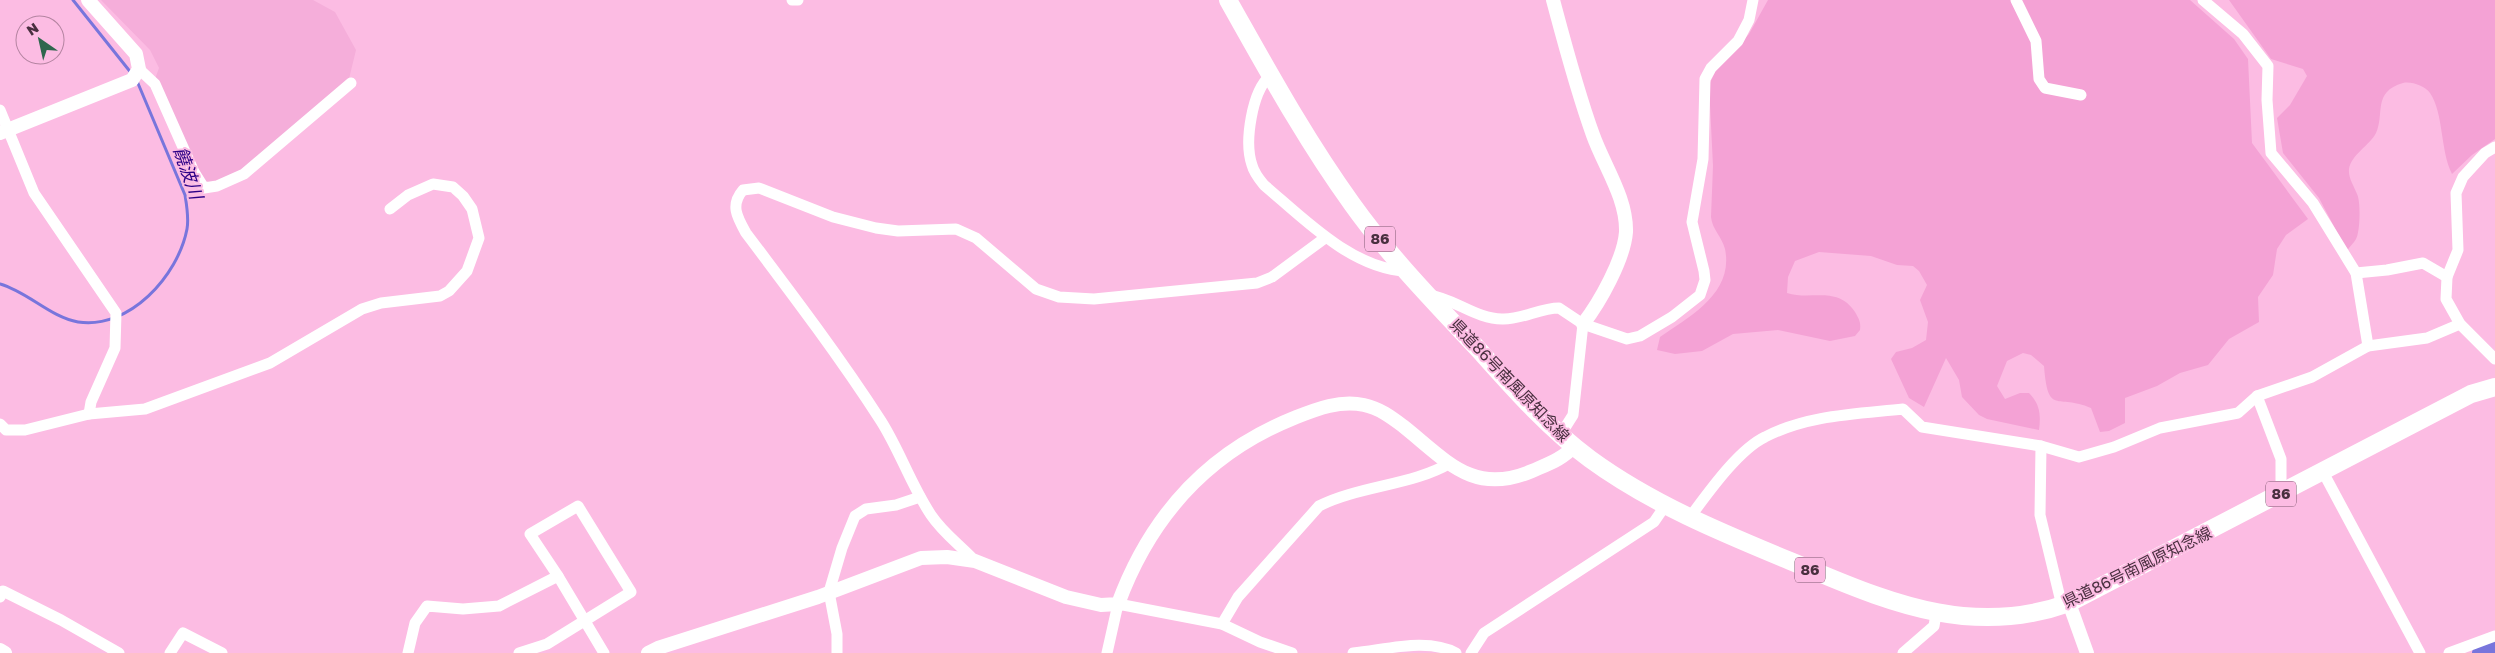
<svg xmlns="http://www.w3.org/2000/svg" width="2495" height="653" viewBox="0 0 2495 653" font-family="'Golos Text','Noto Sans JP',sans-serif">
	<rect width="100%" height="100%" fill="#fcbce3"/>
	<polygon fill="#f5aeda" points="101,0 313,0 335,12 356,50 349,79 241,172 213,183 209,182 204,180 155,79 159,68 150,50"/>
	<g fill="#f4a2d5">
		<path d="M1768,0H2190L2234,39L2248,59L2252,143L2308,219L2286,235L2277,249L2273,275L2258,297L2259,322L2229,339L2208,365L2180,373L2157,386L2125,398V423L2109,431L2100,432L2091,408C2057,393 2048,417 2044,366L2031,355L2023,353L2007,361L1997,386L2005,399L2020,393H2029C2040,404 2041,415 2039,430L1987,419L1979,415L1962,397L1959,380L1946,358L1924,407L1909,398L1891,359L1896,352L1912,348L1926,340L1928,322L1920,300L1927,285L1919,271L1913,266L1897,265L1871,256L1819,252L1795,261L1788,277L1787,293C1811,301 1837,285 1855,312C1859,319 1861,322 1860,330L1855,336L1830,341L1778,330L1733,334L1702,351L1675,354L1657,350L1660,337C1690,316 1734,293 1725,249C1722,237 1712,229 1711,217L1713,166L1709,85L1716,70L1749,34Z"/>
		<path d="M2229,0H2495V139L2472,155L2452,174C2440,150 2444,114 2430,93C2425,86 2411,81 2403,83C2372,92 2385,114 2376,133C2370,145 2351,155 2349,169C2348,178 2354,186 2357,194C2361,202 2360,232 2356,239C2354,243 2349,247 2347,251L2319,198L2283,153L2277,118L2290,105L2307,76L2303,69L2271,59Z"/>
	</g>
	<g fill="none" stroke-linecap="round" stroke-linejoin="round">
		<g stroke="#7875dc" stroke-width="3">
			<polyline points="73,0 132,74"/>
			<path d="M0,284C28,292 50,317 78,322C129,330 178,276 187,229C189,218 187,207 185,195L137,81"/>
		</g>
		<polyline stroke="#7875dc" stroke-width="18" points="2481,653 2495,648"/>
		<g stroke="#fff" stroke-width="11">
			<polyline points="792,0 798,0"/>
			<polyline points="2016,0 2036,41 2039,79 2045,88 2081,95"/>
			<polyline points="2203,0 2243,34 2268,66 2267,100 2271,153 2313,203 2356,273 2368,346"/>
			<polyline points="139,69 155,84 194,172 204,188 217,186 244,174 351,83"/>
			<path d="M1270,76C1252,91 1244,142 1252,165C1254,173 1259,179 1264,185C1303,218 1352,269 1406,271"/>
			<polyline points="0,110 34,193 116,313 115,348 91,402 89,414"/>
			<polyline points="2495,147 2485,153 2463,177 2456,193 2458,250 2447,277 2446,299 2460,324 2495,359"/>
			<polyline points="2356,273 2387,270 2423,263 2447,277"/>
			<path d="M1428,295C1454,298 1476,319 1502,319C1521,320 1540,308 1559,308L1583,324L1627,339L1640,336L1672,317L1700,295L1705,280L1704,271L1692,222L1703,159L1705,79L1711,68L1738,41L1749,20L1753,0"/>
			<polyline points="2257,396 2281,459 2281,494"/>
			<polyline points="0,424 6,430 25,430 89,414 145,409 270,363 362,309 381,303 440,296 449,291 467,271 479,238 472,209 463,196 453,187 433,184 408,195 390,209"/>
			<polyline points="1561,434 1573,415 1583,324"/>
			<polyline points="2041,446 2040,515 2062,606"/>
			<polyline points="2323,472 2420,653"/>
			<path d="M1690,517C1708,493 1738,450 1765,437C1807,415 1856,414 1903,409L1922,427L2041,446L2079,457L2114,447L2160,428L2238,413L2257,396L2312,377L2368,346L2427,338L2460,324"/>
			<path d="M975,561C960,545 943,533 931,515C911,485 900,451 881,421C839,356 792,294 746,233C737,217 730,205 743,190L759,188L833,217L876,228L898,231L956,229L976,238L1036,289L1059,297L1094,299L1257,283L1272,277L1325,238"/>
			<polyline points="0,597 3,591 61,620 119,653"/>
			<path d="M1222,624L1238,597L1319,506C1358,486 1414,485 1450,463"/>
			<polyline points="170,653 183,633 222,653"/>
			<polyline points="408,653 415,623 427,606 463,609 499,606 558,576 604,653"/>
			<polyline points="519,653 547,644 631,592 578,506 530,534 558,576"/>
			<polyline points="837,653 837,634 829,592 842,548 855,516 866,509 896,505 920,497"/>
			<polyline points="1107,653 1118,604 1222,624 1260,642 1292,653"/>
			<path d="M1353,653C1385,650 1427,637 1456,653"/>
			<polyline points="1471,653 1484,633 1654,522 1665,506"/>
			<polyline points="1903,653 1934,626 1936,614"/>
			<polyline points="2449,653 2495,636"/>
		</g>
		<g stroke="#fff" stroke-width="14">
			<path d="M1553,0C1565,45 1577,91 1593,135C1604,166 1627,198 1626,232C1624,259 1600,302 1583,324"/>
			<polyline points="0,133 132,80 139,69 136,54 88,0"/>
			<polyline points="2069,603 2087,653"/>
			<polyline points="0,650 5,653"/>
			<path d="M648,653L658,648L818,597L921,558L947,557L975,561L1066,597L1101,605L1118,604C1150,517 1207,453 1294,418C1317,409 1339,400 1364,405C1379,408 1391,417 1403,426C1447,461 1473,496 1532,471C1548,464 1563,459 1574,446"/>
		</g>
		<path stroke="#fff" stroke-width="18" d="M1228,0C1267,69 1305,139 1352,204C1389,256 1435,303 1479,350C1513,388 1548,428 1590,459C1657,508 1735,538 1812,570C1897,606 1977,636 2069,603L2471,394L2495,387"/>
	</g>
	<g text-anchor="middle" stroke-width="4" stroke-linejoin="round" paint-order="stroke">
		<g fill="#fcbce3" stroke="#7f5970" stroke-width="1">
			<rect x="1365" y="226.5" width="30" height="25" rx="4"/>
			<rect x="2266" y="481.5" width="30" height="25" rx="4"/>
			<rect x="1795" y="557.5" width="30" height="25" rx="4"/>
		</g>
		<g font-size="15" font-weight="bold" fill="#492f3f">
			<text x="1380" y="244">86</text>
			<text x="2281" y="499">86</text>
			<text x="1810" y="575">86</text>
		</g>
		<g font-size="16" fill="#492f3f" stroke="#fcbce3">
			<text transform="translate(1510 380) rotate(46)" y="6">県道86号南風原知念線</text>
			<text transform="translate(2137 567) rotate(-26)" y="6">県道86号南風原知念線</text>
		</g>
		<g font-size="18" font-style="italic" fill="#2c0186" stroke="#fcbce3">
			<text transform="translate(188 173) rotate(71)" y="6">饒波川</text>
		</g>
	</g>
	<g transform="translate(40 40) rotate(326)"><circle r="24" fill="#fcbce3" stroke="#b484a1"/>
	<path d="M0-4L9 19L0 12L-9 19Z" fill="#2f664d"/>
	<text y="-8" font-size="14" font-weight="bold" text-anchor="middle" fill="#492f3f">N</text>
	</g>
</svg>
